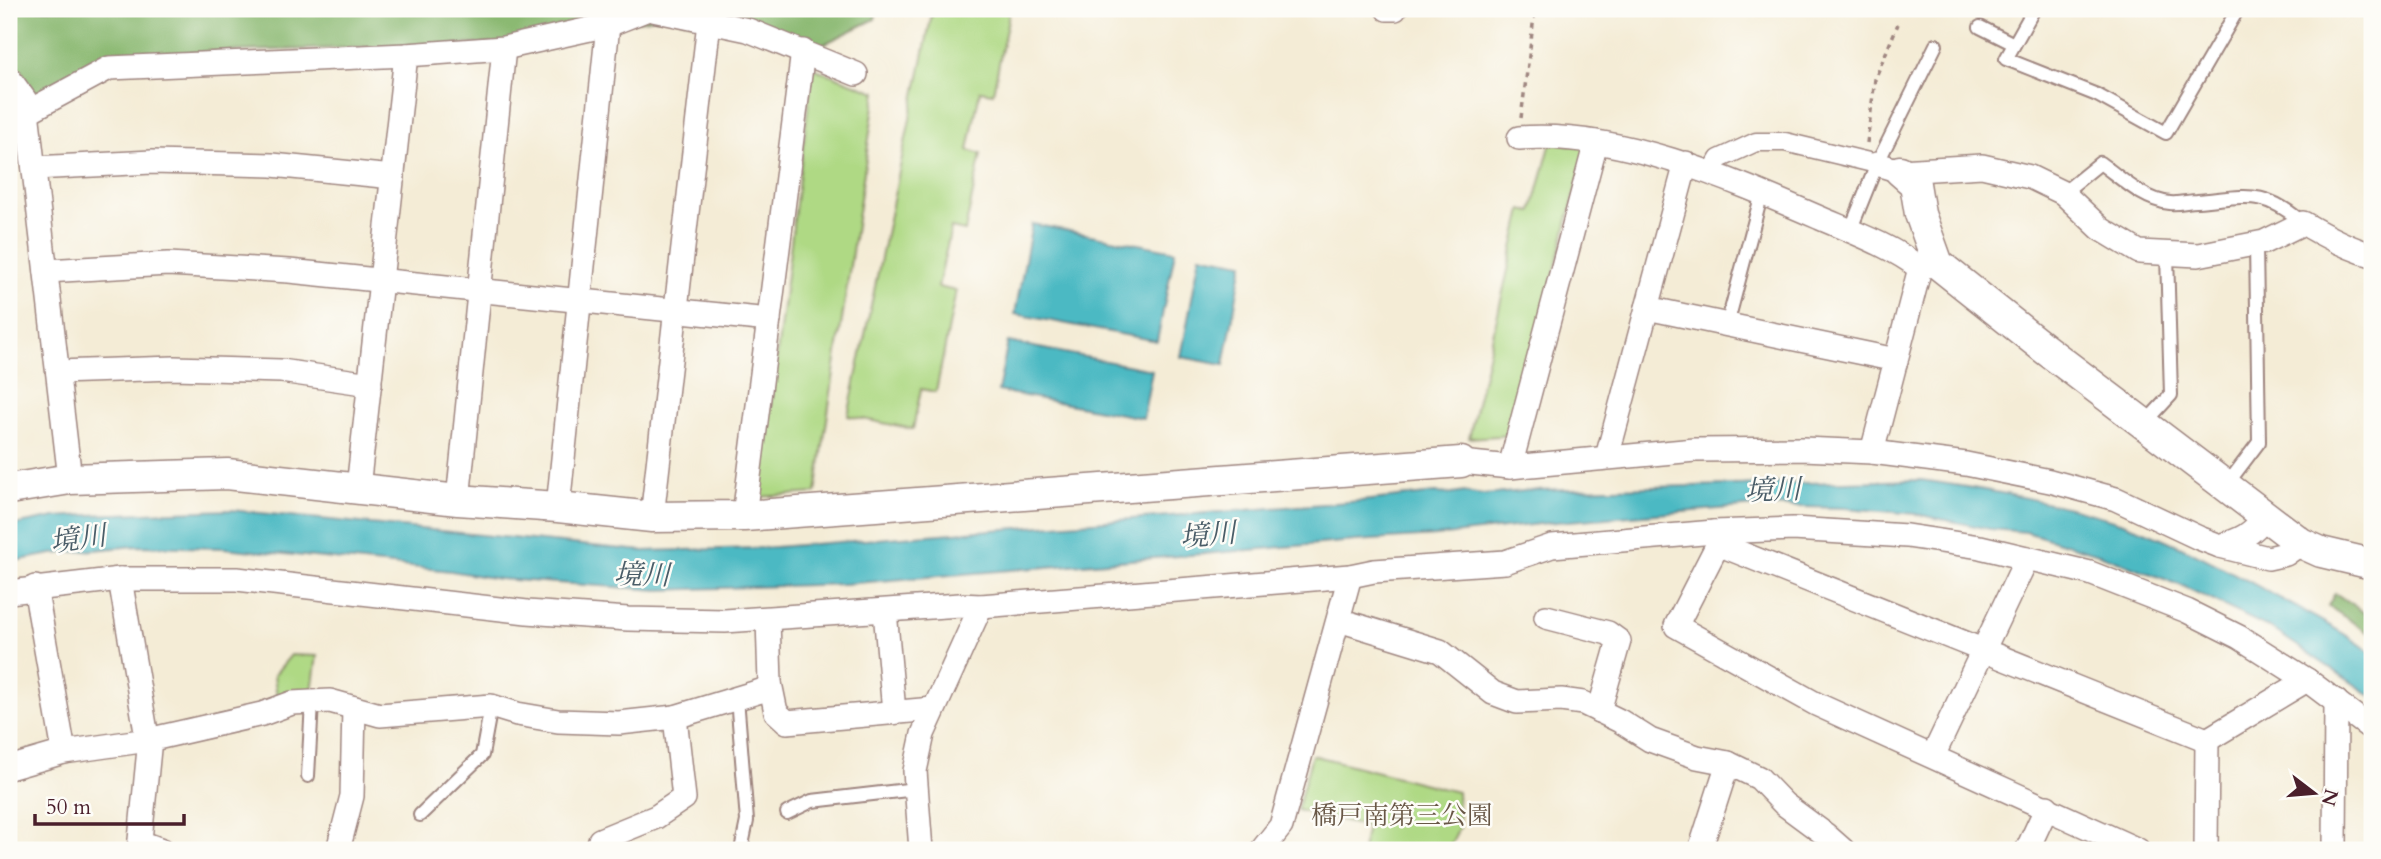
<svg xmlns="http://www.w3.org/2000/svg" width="2381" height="859" viewBox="0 0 2381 859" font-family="Cardo,'Noto Serif JP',serif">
	<rect width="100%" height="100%" fill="#fdfcf7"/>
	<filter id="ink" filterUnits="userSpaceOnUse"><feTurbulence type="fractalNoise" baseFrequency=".0143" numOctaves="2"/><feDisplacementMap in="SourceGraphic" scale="14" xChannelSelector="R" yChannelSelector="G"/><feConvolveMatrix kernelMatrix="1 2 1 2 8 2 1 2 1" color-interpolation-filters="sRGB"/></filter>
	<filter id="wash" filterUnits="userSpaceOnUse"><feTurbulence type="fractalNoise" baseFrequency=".00686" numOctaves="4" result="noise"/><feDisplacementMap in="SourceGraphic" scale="28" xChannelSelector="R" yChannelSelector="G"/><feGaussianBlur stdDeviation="1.57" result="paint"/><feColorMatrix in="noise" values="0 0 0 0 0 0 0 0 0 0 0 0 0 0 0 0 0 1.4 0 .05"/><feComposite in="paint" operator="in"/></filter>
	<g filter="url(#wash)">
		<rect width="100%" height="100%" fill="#f4ecd6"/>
		<g fill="#afd984" stroke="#7c7c58" stroke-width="2">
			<polygon points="933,9 1010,9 993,93 980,91 968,150 981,154 965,231 951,228 938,287 956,291 936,392 921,389 913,429 848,416"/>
			<polygon points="813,68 876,92 816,493 759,497"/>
			<polygon points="1551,142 1587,147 1512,435 1469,438 1522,210 1532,212"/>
			<polygon points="291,655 317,656 312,691 277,696 274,675"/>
			<polygon points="1312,755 1457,792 1459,828 1448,850 1362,850 1367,826 1297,810"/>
		</g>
		<g fill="#8bb972" stroke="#6a6c4e" stroke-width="2">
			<polygon points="9,9 877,9 875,19 818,47 664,16 517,43 141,54 9,111"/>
			<polygon points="2335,593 2372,618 2372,635 2328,606"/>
		</g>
		<g fill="#4bb9c3" stroke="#4a6c77" stroke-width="2">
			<polygon points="1032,224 1175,251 1157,341 1015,314"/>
			<polygon points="1200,255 1243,263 1224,365 1181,357"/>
			<polygon points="1008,342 1152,370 1143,418 998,391"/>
			<path d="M1921,480C1990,490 2057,502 2123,523C2178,542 2230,571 2281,599C2312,616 2344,632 2372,653V696L2274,630L2185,587L2102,555L2026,532L1990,529L1916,514L1845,508L1756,506L1556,522L1436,536L1355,541L844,584L659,590L499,579L451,571L224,548L135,546L52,554L9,562V526L55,517L88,515L231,510L643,551L762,548L1361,501L1435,493L1452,494L1465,492L1483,495L1534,490Z"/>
		</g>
	</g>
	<g filter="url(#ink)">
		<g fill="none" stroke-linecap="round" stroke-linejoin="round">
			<defs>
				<g id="service">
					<polyline points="2034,9 2006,59 2097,95 2166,133 2238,9"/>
					<polyline points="1980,27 2014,44"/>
					<path d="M2063,193L2100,163C2121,178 2143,200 2170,203C2179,204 2189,201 2197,201C2246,197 2263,188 2303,223"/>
					<polyline points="1850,231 1877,164 1936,45"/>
					<polyline points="1727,325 1762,193"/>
					<polyline points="2145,423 2171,395 2167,254"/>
					<polyline points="2234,475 2259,442 2256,244"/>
					<polyline points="737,698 747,821 741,850"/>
					<polyline points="308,776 312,702"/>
					<polyline points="787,813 812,801 916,789"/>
					<polyline points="420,815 482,755 491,706"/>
				</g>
				<polyline id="pedestrian" points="1711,173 1719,159 1756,142 1785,142 1877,164"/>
				<g id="minor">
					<polyline points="1387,9 1395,9"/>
					<polyline points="9,78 25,100 27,111 70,479"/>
					<polyline points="9,122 109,68 406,55 504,48 608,25 648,9 748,30 856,74"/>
					<path d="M1519,138C1618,130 1730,179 1820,218C1855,233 1889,245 1920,268"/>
					<path d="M1877,164L1900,171L1982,166L2030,177L2063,193L2101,229L2139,252L2198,255L2264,242L2303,223C2325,236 2347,248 2372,255"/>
					<polyline points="34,168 152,162 272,165 393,177"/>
					<polyline points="46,271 168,264 289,271 769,320"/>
					<polyline points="1647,308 1896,360"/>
					<polyline points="58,372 174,368 281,371 370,384"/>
					<polyline points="1872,452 1920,268 1935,264"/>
					<polyline points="1607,457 1686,163"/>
					<polyline points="1461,462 1510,467 1695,450 1803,449 1872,452 1966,464 2050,481 2116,499 2199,538 2220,546 2268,558 2286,554 2301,543"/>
					<polyline points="1510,467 1596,142"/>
					<polyline points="358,488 406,55"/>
					<polyline points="458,500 504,48"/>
					<polyline points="558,507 608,25"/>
					<polyline points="744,516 803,51"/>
					<polyline points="652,517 709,22"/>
					<polyline points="1714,532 1718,544 2207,740"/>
					<polyline points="1718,544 1676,626 1816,704 2138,850"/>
					<path d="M2220,546C2242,539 2251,535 2266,516"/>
					<polyline points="120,579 149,749 139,850"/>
					<polyline points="35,587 64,752"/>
					<polyline points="9,592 120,579 237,579 527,612 628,619 725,621 960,605 981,606 1350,576 1374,571 1505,562 1552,546 1714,532 1793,529 1907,536 1980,547 2090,573 2187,611 2239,637 2307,680 2372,729"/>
					<polyline points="885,611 894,712"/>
					<polyline points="1546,617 1608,633 1619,641 1599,711"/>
					<polyline points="1339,620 1440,651 1493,693 1517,702 1561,700 1583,703 1620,721 1650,740 1697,757 1728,763 1759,778 1784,804 1826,835 1843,850"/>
					<polyline points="770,683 776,712 787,722 933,709"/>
					<polyline points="2207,740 2307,680"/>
					<polyline points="1933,756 2027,558"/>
					<polyline points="9,768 64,752 148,740 262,714 292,703 330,701 380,715 491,706 517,714 558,721 619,723 675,717 764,690 770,683 768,619"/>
					<polyline points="140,842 162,850"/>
					<polyline points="338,850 352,796 354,708"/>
					<polyline points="597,850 600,840 656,817 684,798 675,717"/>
					<polyline points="921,850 915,771 923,734 981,606"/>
					<polyline points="1262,850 1281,826 1350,576"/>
					<polyline points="1700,850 1728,763"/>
					<polyline points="2027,850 2047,807"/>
					<polyline points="2206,850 2207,740"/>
					<polyline points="2335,850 2336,701"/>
				</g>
				<g id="tertiary">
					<polyline points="1900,171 1915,184 1920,214 1938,264 2045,349 2301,543 2321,552 2372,564"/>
					<polyline points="9,489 70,479 227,474 458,500 558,507 652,517 744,516 1461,462"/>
				</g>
			</defs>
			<use href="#service" stroke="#9f8680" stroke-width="16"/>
			<use href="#pedestrian" stroke="#9f8680" stroke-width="21"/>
			<use href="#minor" stroke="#9f8680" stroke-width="26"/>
			<use href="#tertiary" stroke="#9f8680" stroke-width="33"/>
			<g stroke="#9f8680" stroke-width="3.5" stroke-dasharray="5 5" stroke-linecap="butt">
				<polyline points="1521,118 1535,9"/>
				<polyline points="1867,143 1875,79 1898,24"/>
			</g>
			<use href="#service" stroke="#fff" stroke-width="12"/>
			<use href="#pedestrian" stroke="#fff" stroke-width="18"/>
			<use href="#minor" stroke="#fff" stroke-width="23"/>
			<use href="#tertiary" stroke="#fff" stroke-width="30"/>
		</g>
	</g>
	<g text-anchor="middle" stroke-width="5" stroke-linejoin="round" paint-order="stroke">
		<g font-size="26" fill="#685746" stroke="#fdfcf7">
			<text x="1402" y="824">橋戸南第三公園</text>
		</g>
		<g font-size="28" font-style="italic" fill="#4a5d68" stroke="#fdfcf7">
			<text transform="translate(1773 489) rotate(-2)" y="10">境川</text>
			<text transform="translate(1208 534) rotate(-5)" y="10">境川</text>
			<text transform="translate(78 538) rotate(-8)" y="10">境川</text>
			<text transform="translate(642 574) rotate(1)" y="10">境川</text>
		</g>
	</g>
	<rect width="2381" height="859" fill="none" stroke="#fdfcf7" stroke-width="35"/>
	<g transform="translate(2314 793) rotate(106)" stroke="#fdfcf7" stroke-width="5" paint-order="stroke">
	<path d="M0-5L12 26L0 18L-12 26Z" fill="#4a1f2b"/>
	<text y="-10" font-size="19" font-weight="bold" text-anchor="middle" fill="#4a1f2b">N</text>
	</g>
	<path d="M35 814v10h149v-10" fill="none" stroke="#4a1f2b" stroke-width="3.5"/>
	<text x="46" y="814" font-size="21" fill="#4a1f2b" stroke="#fdfcf7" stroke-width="5" paint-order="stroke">50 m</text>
</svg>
